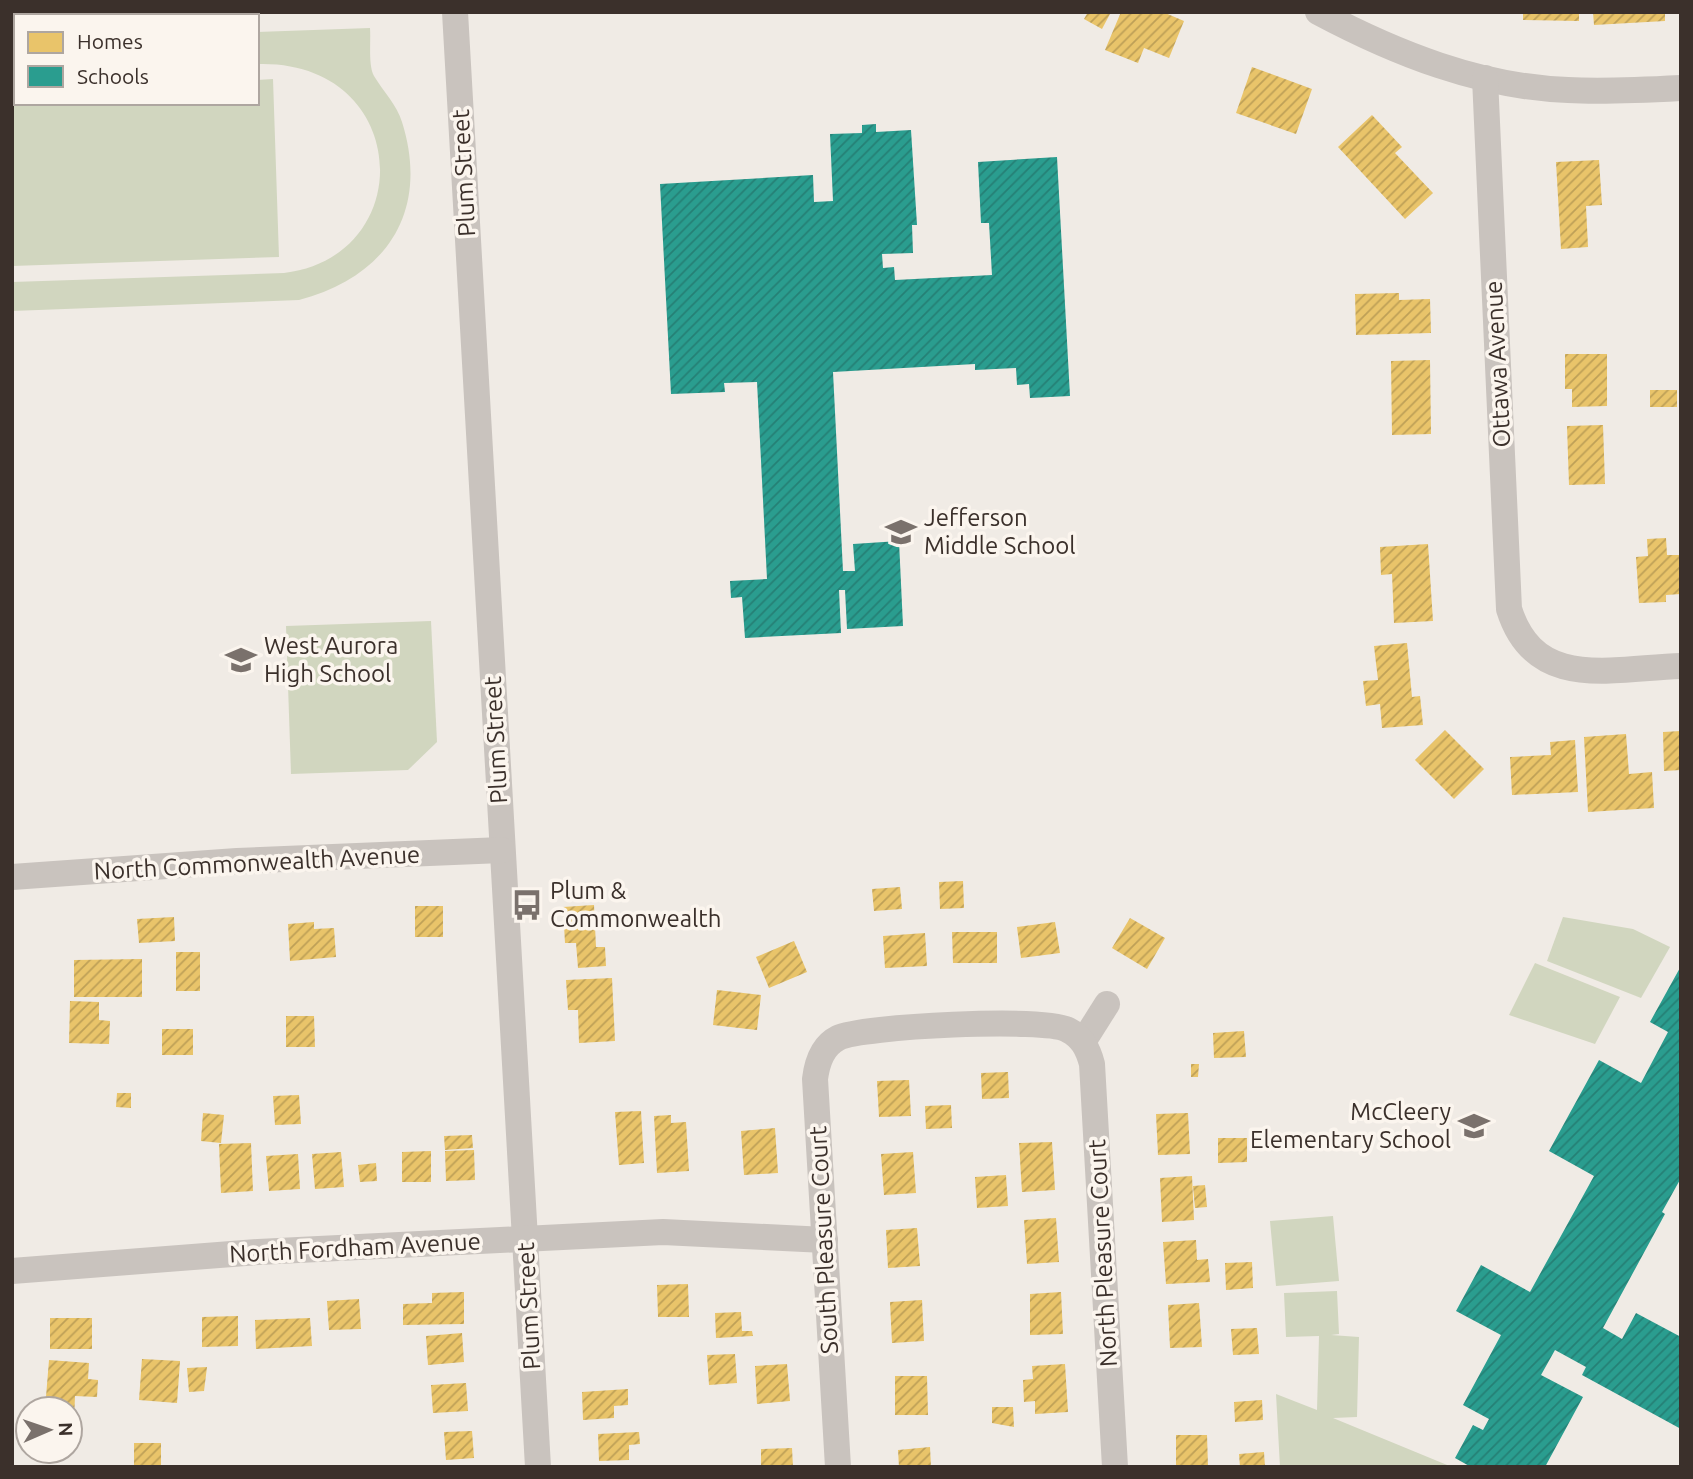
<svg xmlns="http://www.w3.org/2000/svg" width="1693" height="1479" viewBox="0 0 1693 1479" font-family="Ubuntu,sans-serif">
	<defs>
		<pattern id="homes-hatch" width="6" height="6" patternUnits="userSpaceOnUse" patternTransform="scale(1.75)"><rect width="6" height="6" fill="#e9c46a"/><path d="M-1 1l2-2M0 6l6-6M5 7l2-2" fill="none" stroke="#bea057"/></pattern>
		<pattern id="schools-hatch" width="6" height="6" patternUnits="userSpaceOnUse" patternTransform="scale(1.75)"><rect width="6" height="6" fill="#2a9d8f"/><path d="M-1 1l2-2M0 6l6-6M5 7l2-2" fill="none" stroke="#258075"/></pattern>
	</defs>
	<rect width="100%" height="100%" fill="#f0ebe5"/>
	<g fill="#d1d6bf">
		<path d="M370,28C371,41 368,65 374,76C383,91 397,105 402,122C430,211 387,277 299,300L12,311V282L284,273C421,256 411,59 257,64V32Z"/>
		<polygon points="273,79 279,257 12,266 12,89 16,88 16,103 257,103 257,80"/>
		<polygon points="431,621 437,742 408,770 291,774 286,626"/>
		<polygon points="1563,917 1633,929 1670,947 1641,998 1547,961"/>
		<polygon points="1535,963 1620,997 1595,1044 1509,1015"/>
		<polygon points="1333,1216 1339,1281 1276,1286 1270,1221"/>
		<polygon points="1337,1291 1339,1334 1331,1335 1359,1337 1357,1417 1333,1418 1452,1467 1280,1467 1276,1394 1317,1410 1319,1336 1286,1337 1284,1293"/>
	</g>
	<g fill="url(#homes-hatch)">
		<polygon points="1088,12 1111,12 1102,29 1084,19"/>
		<polygon points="1121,12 1163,12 1184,21 1169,58 1144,48 1138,63 1105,50"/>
		<polygon points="1523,12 1579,12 1579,21 1523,20"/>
		<polygon points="1593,12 1665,12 1665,21 1594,25"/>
		<polygon points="1252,67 1312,89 1296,134 1236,113"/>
		<polygon points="1372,115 1402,147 1395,153 1433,193 1405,219 1338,147"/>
		<polygon points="1599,160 1602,205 1586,206 1588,247 1561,249 1556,162"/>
		<polygon points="1399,293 1399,300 1430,299 1431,333 1356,335 1355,294"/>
		<polygon points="1565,354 1607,354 1607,406 1572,407 1572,389 1565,389"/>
		<polygon points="1430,360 1431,434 1392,435 1391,361"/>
		<rect x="1650" y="390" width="27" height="17"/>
		<polygon points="1603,425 1605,484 1569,485 1567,426"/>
		<polygon points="1666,538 1667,555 1681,555 1681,594 1666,595 1666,602 1639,603 1636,557 1648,556 1647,539"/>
		<polygon points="1428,544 1433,621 1394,623 1392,574 1381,575 1380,547"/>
		<polygon points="1407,643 1412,697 1420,696 1423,725 1382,728 1380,704 1366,706 1363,681 1378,680 1374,646"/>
		<polygon points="1445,730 1484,769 1454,799 1415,760"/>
		<polygon points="1681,731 1681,770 1664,771 1663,732"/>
		<polygon points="1626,734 1629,774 1652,772 1654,808 1588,812 1584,737"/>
		<polygon points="1575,740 1578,792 1512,795 1510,757 1551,755 1550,742"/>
		<polygon points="963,881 964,908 940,909 939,882"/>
		<polygon points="900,887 902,909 874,911 872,889"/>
		<polygon points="594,905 596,947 605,947 606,966 578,968 576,943 565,943 563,907"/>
		<rect x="415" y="906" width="28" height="31"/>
		<polygon points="174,917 175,941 139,943 137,919"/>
		<polygon points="1130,918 1165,938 1147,969 1112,948"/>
		<polygon points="314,922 314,929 334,928 336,957 290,961 288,924"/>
		<polygon points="1055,922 1060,953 1021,958 1017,927"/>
		<polygon points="952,932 997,932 997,963 953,963"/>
		<polygon points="925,933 927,966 885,968 883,936"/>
		<polygon points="794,941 807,972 769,988 756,957"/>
		<rect x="176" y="952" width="24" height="39"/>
		<polygon points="142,959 142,997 74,997 74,960"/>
		<polygon points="612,978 615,1041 579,1043 578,1010 568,1010 566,980"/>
		<polygon points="717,990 761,995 757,1030 713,1025"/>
		<polygon points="70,1001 99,1002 99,1020 110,1021 109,1044 69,1043"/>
		<polygon points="286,1016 314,1016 315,1047 286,1047"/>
		<rect x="162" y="1029" width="31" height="26"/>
		<polygon points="1244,1031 1246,1057 1214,1058 1213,1033"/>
		<polygon points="1191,1064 1199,1064 1198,1077 1191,1077"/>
		<polygon points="1008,1072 1009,1098 982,1099 981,1073"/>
		<polygon points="909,1080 911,1116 879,1117 877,1081"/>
		<polygon points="117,1093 131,1093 131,1108 116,1107"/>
		<polygon points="299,1095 301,1124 275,1125 273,1096"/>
		<polygon points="951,1105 952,1128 926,1129 925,1106"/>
		<polygon points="641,1111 644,1163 619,1165 615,1112"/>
		<polygon points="203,1113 224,1115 221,1143 201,1141"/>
		<polygon points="1188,1113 1190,1154 1158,1155 1156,1114"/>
		<polygon points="671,1115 671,1123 686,1122 689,1171 657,1173 654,1116"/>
		<polygon points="775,1128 778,1173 744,1175 741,1131"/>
		<polygon points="472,1135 473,1148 445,1150 444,1136"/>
		<polygon points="1218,1138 1247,1138 1247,1162 1218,1163"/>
		<polygon points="1052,1142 1055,1190 1022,1192 1019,1143"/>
		<polygon points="251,1143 253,1191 221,1193 219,1144"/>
		<polygon points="474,1150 475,1180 446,1181 445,1151"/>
		<polygon points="431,1151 431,1182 402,1182 402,1152"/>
		<polygon points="341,1152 344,1187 315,1189 312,1154"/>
		<polygon points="913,1152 916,1193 884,1195 881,1154"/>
		<polygon points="298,1154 300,1189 269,1191 266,1156"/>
		<polygon points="376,1163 377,1181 360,1182 358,1165"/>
		<polygon points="1006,1175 1008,1206 977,1208 975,1177"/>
		<polygon points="1192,1176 1194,1220 1162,1222 1160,1178"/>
		<polygon points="1205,1185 1207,1207 1195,1208 1193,1186"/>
		<polygon points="1056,1218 1059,1262 1027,1264 1024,1220"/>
		<polygon points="917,1228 920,1266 888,1268 886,1230"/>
		<polygon points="1196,1240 1197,1260 1208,1259 1210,1282 1166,1284 1163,1242"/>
		<polygon points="1252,1262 1253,1288 1226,1290 1225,1263"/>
		<polygon points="688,1284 689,1317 658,1317 657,1285"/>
		<polygon points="464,1292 464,1324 403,1325 403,1304 432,1303 432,1293"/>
		<polygon points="1061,1292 1063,1334 1030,1335 1030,1294"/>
		<polygon points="359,1299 361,1329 329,1330 327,1301"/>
		<polygon points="922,1300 924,1341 892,1343 890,1302"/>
		<polygon points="1199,1303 1202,1347 1170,1348 1168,1305"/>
		<polygon points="741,1312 742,1331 752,1331 753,1336 716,1338 715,1313"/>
		<polygon points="238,1316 238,1346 202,1347 202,1317"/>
		<rect x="50" y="1318" width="42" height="31"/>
		<polygon points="310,1318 312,1346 256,1349 255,1320"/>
		<polygon points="1257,1328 1259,1354 1233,1355 1231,1329"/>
		<polygon points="462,1333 464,1362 428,1365 426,1336"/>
		<polygon points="735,1354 737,1383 709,1385 707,1355"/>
		<polygon points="142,1359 180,1361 177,1403 139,1400"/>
		<polygon points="49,1360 89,1363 88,1379 98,1380 97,1397 75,1396 74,1422 70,1422 70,1409 45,1409"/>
		<polygon points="787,1364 790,1401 757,1404 755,1366"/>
		<polygon points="1065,1364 1068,1412 1035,1414 1035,1401 1024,1402 1023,1380 1033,1379 1032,1366"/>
		<polygon points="207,1367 204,1391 189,1392 187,1368"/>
		<polygon points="895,1376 927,1376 928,1415 895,1415"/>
		<polygon points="466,1383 468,1411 433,1413 431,1385"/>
		<polygon points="628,1389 628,1405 614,1406 614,1418 583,1420 582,1392"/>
		<polygon points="1262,1400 1263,1420 1235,1422 1234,1402"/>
		<polygon points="992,1407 1013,1407 1014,1427 992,1423"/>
		<polygon points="472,1431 474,1458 446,1460 444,1432"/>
		<polygon points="639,1432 640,1444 629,1445 629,1460 599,1461 598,1434"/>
		<polygon points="1176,1435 1207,1435 1208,1467 1176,1467"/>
		<rect x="134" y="1443" width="27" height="24"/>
		<polygon points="930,1447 931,1467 899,1467 898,1450"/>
		<polygon points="792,1448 793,1467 761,1467 761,1449"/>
		<polygon points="1264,1452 1265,1467 1240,1467 1239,1454"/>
	</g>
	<g fill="url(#schools-hatch)">
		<polygon points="876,124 876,132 911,130 917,225 912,225 913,253 882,254 883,268 894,267 895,280 992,275 989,223 981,223 978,162 1057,157 1070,396 1030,398 1029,384 1017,385 1016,368 975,370 975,364 833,372 843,571 855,571 853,544 899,541 903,626 847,629 845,590 839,590 841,633 745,638 742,597 731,598 730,581 767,579 757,382 724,383 725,392 671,394 660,184 813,175 814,202 833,201 830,134 862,133 862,125"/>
		<polygon points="1681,966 1681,1178 1662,1212 1665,1214 1603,1328 1622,1339 1636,1313 1681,1337 1681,1429 1582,1375 1586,1367 1555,1350 1541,1375 1583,1397 1545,1467 1471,1467 1455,1458 1473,1425 1483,1430 1489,1419 1463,1405 1501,1335 1456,1311 1481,1265 1530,1292 1594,1176 1549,1151 1599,1060 1641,1083 1668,1032 1650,1022"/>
	</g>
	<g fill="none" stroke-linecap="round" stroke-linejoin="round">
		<g stroke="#c9c3be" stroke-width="26">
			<polyline points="455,12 538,1467"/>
			<path d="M1318,12C1395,53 1480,87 1568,90C1605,92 1643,90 1681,88"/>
			<path d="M1485,78L1509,609C1535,692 1612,668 1681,666"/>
			<polyline points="12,877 237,861 502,850"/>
			<polyline points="1083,1042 1107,1004"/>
			<polyline points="12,1271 258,1252 663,1232 825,1240"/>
			<path d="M838,1467L815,1079C817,1063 822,1046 838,1038C861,1026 1046,1017 1068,1030C1082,1037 1088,1049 1092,1064L1115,1467"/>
		</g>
	</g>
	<defs>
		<symbol id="school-bare" viewBox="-9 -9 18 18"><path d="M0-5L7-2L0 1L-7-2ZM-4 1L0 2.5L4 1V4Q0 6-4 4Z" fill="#7a716c" stroke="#fbf5ee" stroke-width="2.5" paint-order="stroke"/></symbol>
		<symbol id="bus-bare" viewBox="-9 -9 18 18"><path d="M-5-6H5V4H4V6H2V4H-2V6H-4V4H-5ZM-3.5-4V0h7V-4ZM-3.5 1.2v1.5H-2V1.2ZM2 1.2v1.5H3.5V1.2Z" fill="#7a716c" stroke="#fbf5ee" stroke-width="2.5" paint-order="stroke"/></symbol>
	</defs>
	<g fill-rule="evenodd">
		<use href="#school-bare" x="879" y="510" width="44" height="44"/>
		<use href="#school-bare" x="219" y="638" width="44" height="44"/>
		<use href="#bus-bare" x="505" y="883" width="44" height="44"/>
		<use href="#school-bare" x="1452" y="1104" width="44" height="44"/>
	</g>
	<g text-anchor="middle" stroke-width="7" stroke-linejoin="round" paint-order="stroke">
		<g font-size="24" fill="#3b302b" stroke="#fbf5ee">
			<text transform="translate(464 173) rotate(-93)" y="8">Plum Street</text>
			<text transform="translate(1498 364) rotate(-93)" y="8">Ottawa Avenue</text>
			<text transform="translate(496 740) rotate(-93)" y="8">Plum Street</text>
			<text transform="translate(257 863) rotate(-3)" y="8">North Commonwealth Avenue</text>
			<text transform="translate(824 1240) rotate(-93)" y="8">South Pleasure Court</text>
			<text transform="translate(355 1248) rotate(-3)" y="8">North Fordham Avenue</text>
			<text transform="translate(1103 1253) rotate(-93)" y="8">North Pleasure Court</text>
			<text transform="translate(529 1306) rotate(-93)" y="8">Plum Street</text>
		</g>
		<g font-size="24" fill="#3b302b" stroke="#fbf5ee" text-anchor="start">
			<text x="924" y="526">Jefferson<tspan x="924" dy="28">Middle School</tspan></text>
			<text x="264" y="654">West Aurora<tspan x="264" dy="28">High School</tspan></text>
			<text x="550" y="899">Plum &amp;<tspan x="550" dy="28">Commonwealth</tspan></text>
			<text x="1451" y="1120" text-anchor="end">McCleery<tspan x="1451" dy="28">Elementary School</tspan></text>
		</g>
	</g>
	<rect width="1693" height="1479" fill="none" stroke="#3b302b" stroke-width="28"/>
	<rect x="14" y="14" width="245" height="91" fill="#fbf5ee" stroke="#aea6a0" stroke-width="2"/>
	<rect x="28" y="32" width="35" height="21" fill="#e9c46a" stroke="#aea6a0" stroke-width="2"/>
	<text x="77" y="49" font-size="21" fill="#3b302b">Homes</text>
	<rect x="28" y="66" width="35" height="21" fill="#2a9d8f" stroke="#aea6a0" stroke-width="2"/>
	<text x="77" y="84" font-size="21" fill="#3b302b">Schools</text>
	<g transform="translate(49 1430) rotate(88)"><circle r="33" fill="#fbf5ee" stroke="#aea6a0" stroke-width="2"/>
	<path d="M0-5L12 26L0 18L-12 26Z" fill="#7a716c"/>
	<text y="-10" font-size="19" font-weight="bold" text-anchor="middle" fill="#3b302b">N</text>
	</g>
</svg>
